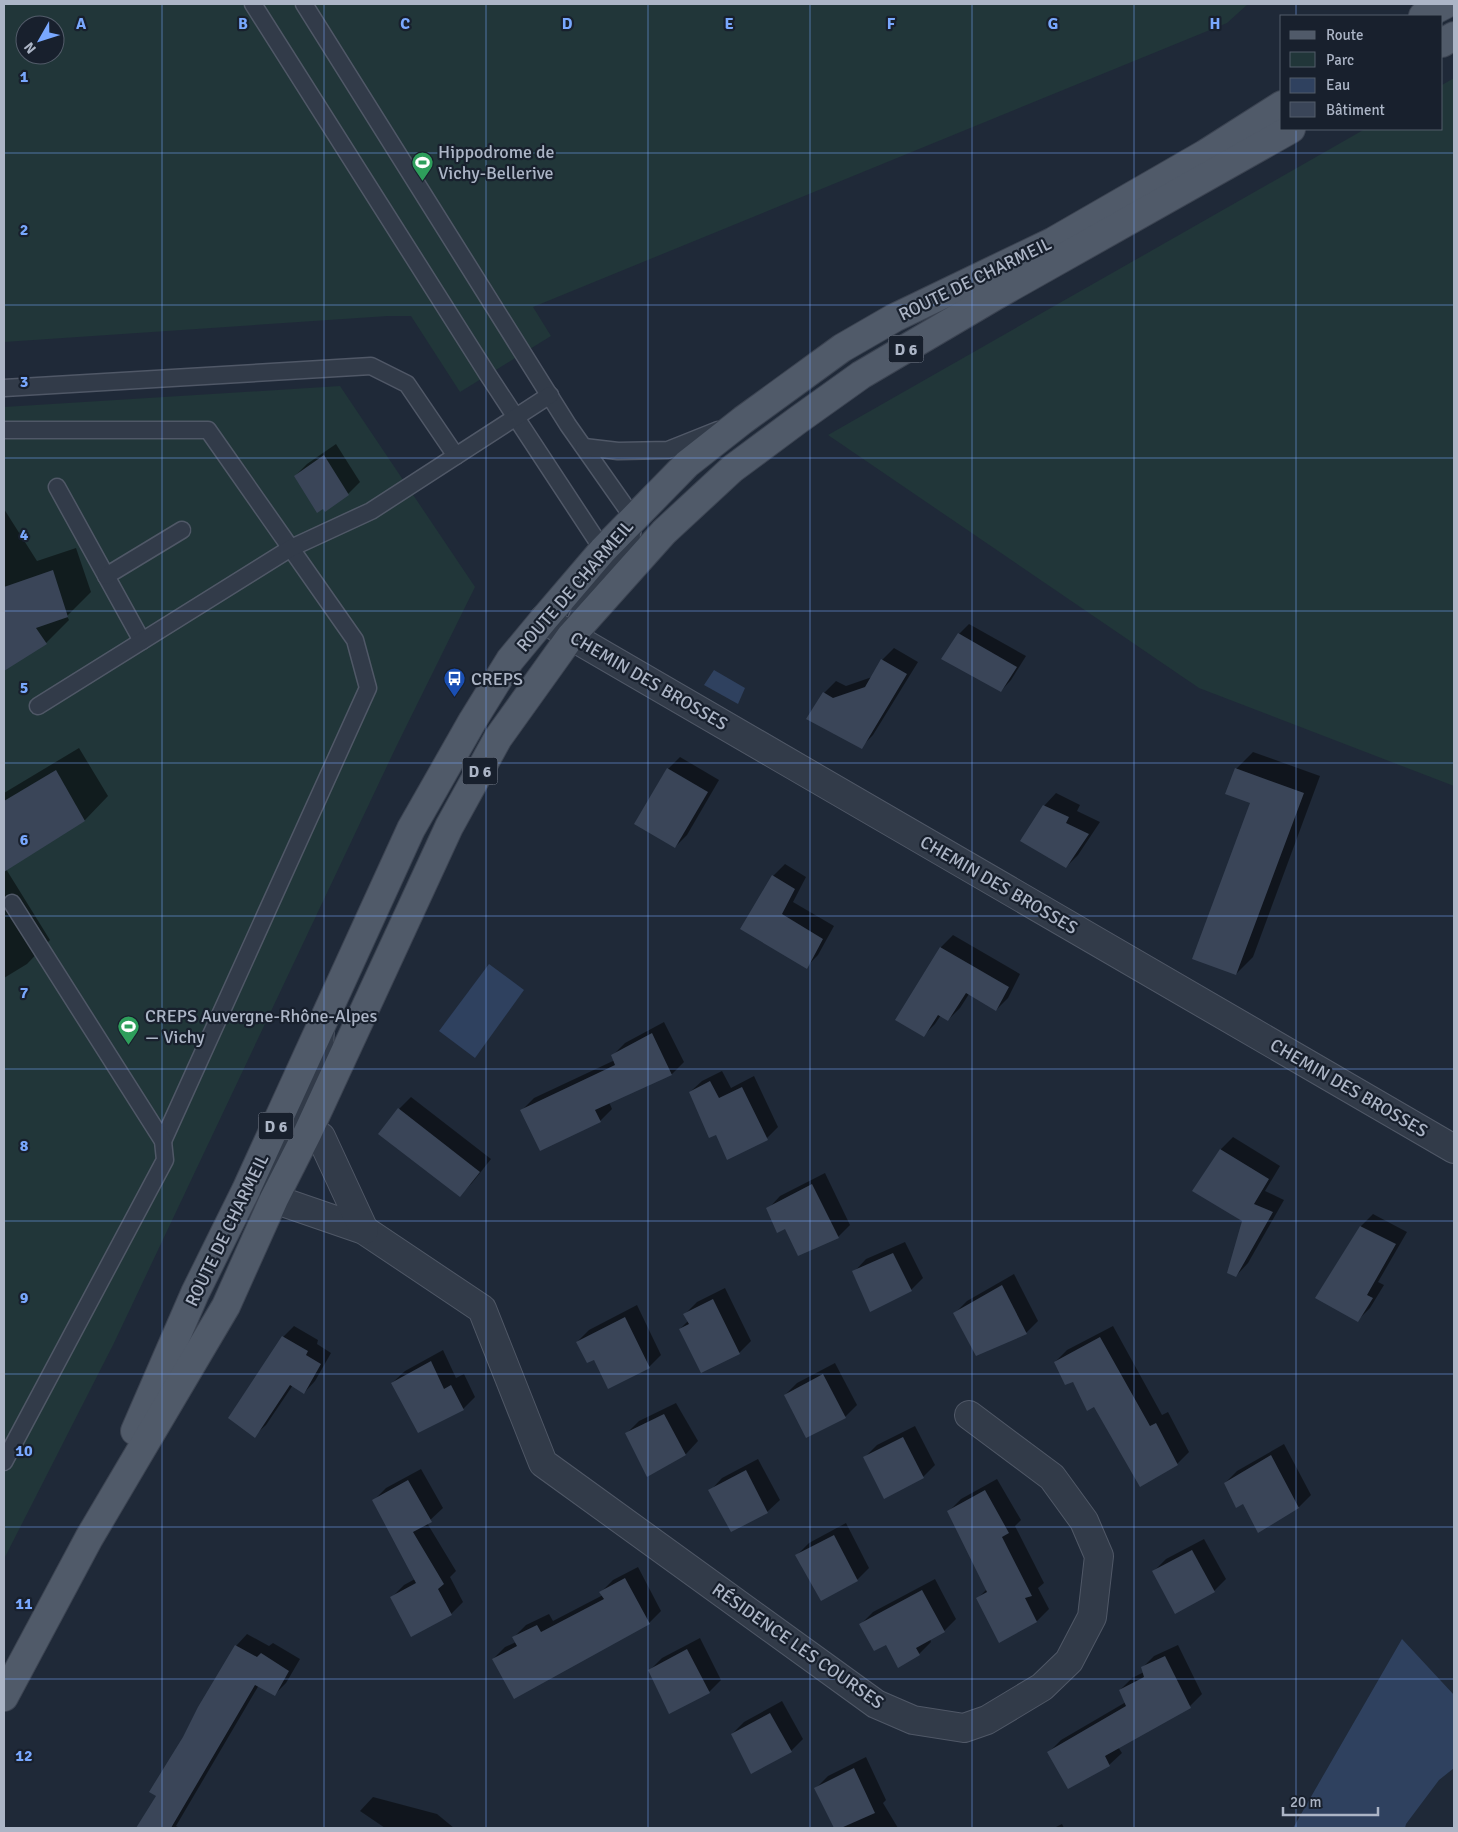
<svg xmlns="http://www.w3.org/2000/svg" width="1458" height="1832" viewBox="0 0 1458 1832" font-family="Signika,sans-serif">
	<rect width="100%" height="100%" fill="#1f2938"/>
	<g fill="#213639" fill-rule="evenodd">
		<path d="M4,4H1248L1227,23L533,307L551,336L460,392L411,316H388L4,342ZM25,25H55V55H25Z"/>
		<polygon points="1454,78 1454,786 1199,688 828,435 1365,129 1442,129 1442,85"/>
		<polygon points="340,386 475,587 396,747 114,1343 4,1559 4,407"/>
	</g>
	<g fill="#2f415f">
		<polygon points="714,670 745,688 738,704 704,685"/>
		<polygon points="489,964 524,990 475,1058 439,1031"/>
		<polygon points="1402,1639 1454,1695 1454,1768 1439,1780 1406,1824 1405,1828 1293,1828"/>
	</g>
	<g fill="#0007">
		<polygon points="336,444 360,482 348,494 295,476 307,464"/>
		<polygon points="4,509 37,561 76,548 91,592 67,616 69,620 46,643 4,669"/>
		<polygon points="969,624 1026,656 1011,680 1001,691 959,634"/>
		<polygon points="894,648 918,662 873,735 861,747 824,693 836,681 846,686 872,677 882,660"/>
		<polygon points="79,748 108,796 85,820 6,869 50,940 27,964 4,978 4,793"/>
		<polygon points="1253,752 1320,776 1253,957 1236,974 1252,802 1236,769"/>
		<polygon points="680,757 719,780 687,835 675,847 668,769"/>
		<polygon points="1056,793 1080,805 1077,811 1100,822 1078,855 1066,867 1044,806"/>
		<polygon points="785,864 806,877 793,902 834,926 818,955 806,967 742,928 773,876"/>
		<polygon points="953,935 1020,974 1008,998 996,1010 969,994 960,1008 948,1020 941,1015 935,1024 923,1036 897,1020 941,947"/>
		<polygon points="664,1022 684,1062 672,1074 609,1102 612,1109 600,1121 540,1150 522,1110 534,1098 615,1060 613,1055 625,1043"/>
		<polygon points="722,1071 731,1088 754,1076 778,1127 767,1138 717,1133 690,1092 702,1081"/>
		<polygon points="411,1097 491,1159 472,1183 460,1195 399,1109"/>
		<polygon points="1233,1137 1280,1166 1265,1191 1284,1200 1248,1263 1236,1276 1243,1221 1194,1191 1221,1149"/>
		<polygon points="825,1173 850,1225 838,1237 786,1227 768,1209 780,1196"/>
		<polygon points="1373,1214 1407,1232 1378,1282 1384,1285 1370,1308 1358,1320 1361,1226"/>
		<polygon points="905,1242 923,1278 911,1290 854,1272 866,1259"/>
		<polygon points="1014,1274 1038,1321 1026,1333 955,1313 967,1301"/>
		<polygon points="725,1288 751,1341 739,1353 680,1329 688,1321 685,1314 697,1302"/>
		<polygon points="637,1305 661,1355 649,1367 594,1359 577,1342 589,1330"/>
		<polygon points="294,1326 318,1340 317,1344 331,1353 315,1381 304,1393 293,1385 266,1425 254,1436 283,1337"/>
		<polygon points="1113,1326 1162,1415 1168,1412 1189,1452 1177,1464 1095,1406 1055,1362 1067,1350"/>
		<polygon points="443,1350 456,1378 464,1374 475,1397 463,1409 392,1383 405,1371"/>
		<polygon points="835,1363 857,1405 845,1417 785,1395 797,1383"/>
		<polygon points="676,1403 698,1441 686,1454 648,1475 627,1433 639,1421"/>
		<polygon points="915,1426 935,1465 923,1477 865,1457 877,1445"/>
		<polygon points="1284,1444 1311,1495 1299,1507 1258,1531 1244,1502 1225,1483 1237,1471"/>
		<polygon points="758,1459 780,1500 767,1512 731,1530 710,1491 722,1478"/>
		<polygon points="421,1469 443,1508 427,1523 456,1571 450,1577 463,1602 451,1614 392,1597 404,1585 415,1579 374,1500 386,1488"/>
		<polygon points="997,1479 1021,1520 1015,1526 1044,1583 1038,1588 1049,1609 1037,1621 977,1599 987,1589 949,1511 961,1499"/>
		<polygon points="846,1523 869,1568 857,1580 797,1555 809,1543"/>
		<polygon points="1204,1539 1226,1579 1214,1591 1154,1571 1166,1559"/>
		<polygon points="638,1567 661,1611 649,1623 493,1659 505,1647 516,1642 514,1637 526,1625 549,1614 553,1621 603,1595 601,1592 613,1580"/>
		<polygon points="935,1579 956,1619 944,1631 930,1639 931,1642 919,1654 887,1643 861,1624 873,1612"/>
		<polygon points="247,1634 269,1646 273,1643 300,1659 286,1683 275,1694 259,1685 176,1826 180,1828 137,1828 158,1796 184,1737 236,1646"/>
		<polygon points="700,1638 721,1680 709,1692 650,1670 662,1658"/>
		<polygon points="1178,1645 1202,1694 1190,1706 1118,1747 1122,1753 1109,1765 1049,1752 1061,1740 1126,1702 1120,1690 1132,1678 1144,1672 1142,1668 1154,1656"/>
		<polygon points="782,1701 803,1739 791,1751 732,1734 744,1722"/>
		<polygon points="866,1757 886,1800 883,1803 898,1828 835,1828 816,1788 828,1776"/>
		<polygon points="373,1797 437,1814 454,1828 385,1828 360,1811"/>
		<polygon points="1062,1824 1064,1828 1054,1828"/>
	</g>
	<g fill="#3a4558">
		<polygon points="324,455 349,495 325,512 323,509 317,513 294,476"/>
		<polygon points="53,570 68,617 36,628 47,644 4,671 4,587"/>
		<polygon points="958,633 1017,667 1001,692 941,659"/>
		<polygon points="881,659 907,674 862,749 806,719 823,692 833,698 865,687"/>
		<polygon points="667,768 708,792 675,848 634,824"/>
		<polygon points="1235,768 1304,793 1236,975 1192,959 1250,803 1225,794"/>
		<polygon points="56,770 85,821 4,872 4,801"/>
		<polygon points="1043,805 1069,817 1066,823 1089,834 1066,868 1020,841"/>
		<polygon points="772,875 795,889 782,914 823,939 807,969 740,929"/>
		<polygon points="940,947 1009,987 996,1011 966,993 948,1021 938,1015 924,1037 895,1020"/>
		<polygon points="652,1033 672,1075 595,1110 601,1122 540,1151 520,1110 615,1065 611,1055"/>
		<polygon points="710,1081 719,1098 742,1087 768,1140 727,1160 716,1135 709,1138 689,1092"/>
		<polygon points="398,1108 480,1172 460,1197 378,1134"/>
		<polygon points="1220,1149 1269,1179 1254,1204 1273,1212 1236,1277 1227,1273 1242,1221 1192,1191"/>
		<polygon points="812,1184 839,1238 798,1256 785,1229 777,1233 766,1208"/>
		<polygon points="1360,1226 1396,1244 1367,1295 1373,1298 1358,1322 1315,1298"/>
		<polygon points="893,1253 912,1291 870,1312 852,1271"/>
		<polygon points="1002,1285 1027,1334 976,1356 953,1313"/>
		<polygon points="713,1299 740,1354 701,1373 679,1329 689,1324 683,1314"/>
		<polygon points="625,1317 650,1368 608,1389 594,1360 587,1363 576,1342"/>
		<polygon points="282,1336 308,1351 306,1355 321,1364 304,1394 290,1385 255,1438 228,1418"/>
		<polygon points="1100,1337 1150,1426 1156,1423 1178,1465 1140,1487 1094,1407 1087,1411 1073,1382 1065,1385 1054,1362"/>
		<polygon points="431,1361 444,1389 451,1385 464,1410 418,1433 391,1383"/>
		<polygon points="823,1374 846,1418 806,1438 784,1395"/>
		<polygon points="664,1414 686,1455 647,1477 625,1433"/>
		<polygon points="903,1437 924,1478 884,1499 863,1457"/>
		<polygon points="1271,1455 1299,1508 1258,1533 1243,1504 1236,1508 1224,1483"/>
		<polygon points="746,1470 768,1513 731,1532 708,1490"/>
		<polygon points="408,1480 432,1522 413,1532 444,1584 438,1589 452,1615 411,1637 390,1597 416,1583 372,1500"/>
		<polygon points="985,1490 1009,1533 1002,1537 1032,1596 1025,1598 1037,1622 999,1643 976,1598 987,1592 947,1511"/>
		<polygon points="834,1535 858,1581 821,1601 795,1555"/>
		<polygon points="1192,1550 1215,1592 1175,1614 1152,1571"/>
		<polygon points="625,1578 650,1624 514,1699 492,1659 517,1646 512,1637 537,1625 541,1632 604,1599 599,1592"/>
		<polygon points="922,1590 945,1632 916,1648 920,1655 898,1668 886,1645 874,1651 859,1624"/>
		<polygon points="235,1645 257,1657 261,1653 289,1671 275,1696 255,1685 171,1828 136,1828 156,1796 149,1792 183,1737 198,1707"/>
		<polygon points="687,1649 710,1693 669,1714 648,1670"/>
		<polygon points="1165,1656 1191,1708 1105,1756 1110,1766 1068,1789 1047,1752 1126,1706 1119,1690 1144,1677 1141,1667"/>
		<polygon points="770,1713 792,1752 751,1774 731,1734"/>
		<polygon points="854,1768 875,1813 841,1828 834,1828 814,1788"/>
	</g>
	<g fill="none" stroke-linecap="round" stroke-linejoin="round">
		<defs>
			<g id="lane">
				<polyline points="253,4 488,375 603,550 609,549"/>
				<polyline points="304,4 568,425 634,519 631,542 585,595 576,621"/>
				<polyline points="4,388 371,366 407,384 456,456"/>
				<polyline points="4,430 208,430 355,640 368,688 163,1141"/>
				<polyline points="584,447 618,451 668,450 718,430"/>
				<polyline points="57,487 142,641"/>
				<polyline points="106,576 182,530"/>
				<polyline points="38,706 291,548 371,511 550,395"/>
				<polyline points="4,1462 165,1160 163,1141 12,903"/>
			</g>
			<g id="street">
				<polyline points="544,619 571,636 1454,1149"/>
				<polyline points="320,1029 318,1065 274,1162 274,1199 364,1230 482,1309 543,1463 876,1704 913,1720 964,1728 987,1720 1042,1687 1069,1661 1092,1617 1099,1556 1084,1521 1052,1477 969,1415"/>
				<polyline points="291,1146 308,1132 321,1137 364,1230"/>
			</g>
			<g id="primary">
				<polyline points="1423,16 1446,4"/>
				<polyline points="1442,43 1454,36"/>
				<polyline points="135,1431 195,1293 246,1190 411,829 473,720 510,660 544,619 603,550 687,464 743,420 842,348 894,318 1054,241 1205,154 1282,105"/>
				<polyline points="4,1697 89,1538 226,1306 274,1199 308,1132 449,827 498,738 571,636 664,532 732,469 798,420 861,375 995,296 1291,129"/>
			</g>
		</defs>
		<use href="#lane" stroke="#505867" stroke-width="19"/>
		<use href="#street" stroke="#505867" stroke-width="30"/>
		<use href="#primary" stroke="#3c4452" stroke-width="30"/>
		<use href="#lane" stroke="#323b49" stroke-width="16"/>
		<use href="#street" stroke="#323b49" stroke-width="28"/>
		<use href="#primary" stroke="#505a69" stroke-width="28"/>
	</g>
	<path fill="none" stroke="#79a8fe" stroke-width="1" stroke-opacity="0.55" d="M162,4V1828M324,4V1828M486,4V1828M648,4V1828M810,4V1828M972,4V1828M1134,4V1828M1296,4V16M1296,129V1828M4,153H1454M4,305H1454M4,458H1454M4,611H1454M4,763H1454M4,916H1454M4,1069H1454M4,1221H1454M4,1374H1454M4,1527H1454M4,1679H1454"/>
	<defs>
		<symbol id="stadium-pin" viewBox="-11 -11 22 30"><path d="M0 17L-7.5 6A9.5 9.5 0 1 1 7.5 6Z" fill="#2e9e5b" stroke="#18202d"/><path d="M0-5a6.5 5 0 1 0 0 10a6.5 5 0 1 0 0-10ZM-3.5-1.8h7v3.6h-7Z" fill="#fff"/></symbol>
		<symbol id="bus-pin" viewBox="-11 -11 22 30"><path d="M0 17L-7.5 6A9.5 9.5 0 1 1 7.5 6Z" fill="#1a4fb4" stroke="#18202d"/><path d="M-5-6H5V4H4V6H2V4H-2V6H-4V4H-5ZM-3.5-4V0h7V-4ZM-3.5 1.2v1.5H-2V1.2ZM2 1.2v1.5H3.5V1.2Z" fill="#fff"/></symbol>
	</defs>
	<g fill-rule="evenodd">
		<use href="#stadium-pin" x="410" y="150" width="25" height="34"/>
		<use href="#bus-pin" x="442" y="666" width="25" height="34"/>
		<use href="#stadium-pin" x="116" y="1014" width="25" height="34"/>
	</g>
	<g text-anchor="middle" stroke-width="4.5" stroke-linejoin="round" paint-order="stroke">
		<g fill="#18202d" stroke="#808898" stroke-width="1">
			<rect x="888.5" y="335.5" width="35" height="27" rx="4"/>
			<rect x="462.5" y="757.5" width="35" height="27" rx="4"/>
			<rect x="258.5" y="1112.5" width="35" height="27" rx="4"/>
		</g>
		<g font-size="16" font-weight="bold" fill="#acb5c6">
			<text x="906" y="355">D 6</text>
			<text x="480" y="777">D 6</text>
			<text x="276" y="1132">D 6</text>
		</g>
		<g font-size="18" fill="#acb5c6" stroke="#18202d" text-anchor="start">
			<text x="438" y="158">Hippodrome de<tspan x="438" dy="21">Vichy-Bellerive</tspan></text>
			<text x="471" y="685">CREPS</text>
			<text x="145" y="1022">CREPS Auvergne-Rhône-Alpes<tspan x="145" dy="21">— Vichy</tspan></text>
		</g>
		<g font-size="18" fill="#acb5c6" stroke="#18202d">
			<text transform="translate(975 279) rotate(-26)" y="6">ROUTE DE CHARMEIL</text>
			<text transform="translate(575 586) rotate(-49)" y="6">ROUTE DE CHARMEIL</text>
			<text transform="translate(649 681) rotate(30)" y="6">CHEMIN DES BROSSES</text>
			<text transform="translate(999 885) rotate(30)" y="6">CHEMIN DES BROSSES</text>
			<text transform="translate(1349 1088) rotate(30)" y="6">CHEMIN DES BROSSES</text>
			<text transform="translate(227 1230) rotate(-64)" y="6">ROUTE DE CHARMEIL</text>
			<text transform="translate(798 1646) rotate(35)" y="6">RÉSIDENCE LES COURSES</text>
		</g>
	</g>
	<g font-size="16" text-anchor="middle" font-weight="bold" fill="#79a8fe" stroke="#18202d" stroke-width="4.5" stroke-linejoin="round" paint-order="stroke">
		<text x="81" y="29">A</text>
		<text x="243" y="29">B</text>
		<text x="405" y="29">C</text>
		<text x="567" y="29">D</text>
		<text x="729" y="29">E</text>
		<text x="891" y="29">F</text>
		<text x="1053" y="29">G</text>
		<text x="1215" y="29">H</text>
		<text x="24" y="82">1</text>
		<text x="24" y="235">2</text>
		<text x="24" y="387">3</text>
		<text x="24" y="540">4</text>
		<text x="24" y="693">5</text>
		<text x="24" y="845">6</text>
		<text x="24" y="998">7</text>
		<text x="24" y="1151">8</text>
		<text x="24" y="1303">9</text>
		<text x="24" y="1456">10</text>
		<text x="24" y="1609">11</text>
		<text x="24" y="1761">12</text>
	</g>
	<rect width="1458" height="1832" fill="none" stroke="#acb5c6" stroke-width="10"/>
	<rect x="1280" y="15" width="162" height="115" fill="#18202d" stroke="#535c6a"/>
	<rect x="1290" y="31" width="25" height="8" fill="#505a69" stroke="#535c6a"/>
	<text x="1326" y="40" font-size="15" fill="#acb5c6">Route</text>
	<rect x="1290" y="52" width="25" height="15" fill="#213639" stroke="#535c6a"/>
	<text x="1326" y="65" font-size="15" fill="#acb5c6">Parc</text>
	<rect x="1290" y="78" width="25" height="15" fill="#2f415f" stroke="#535c6a"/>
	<text x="1326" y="90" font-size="15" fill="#acb5c6">Eau</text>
	<rect x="1290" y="102" width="25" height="15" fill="#3a4558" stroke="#535c6a"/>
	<text x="1326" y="115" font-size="15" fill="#acb5c6">Bâtiment</text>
	<g transform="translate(40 40) rotate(231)"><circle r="24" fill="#18202d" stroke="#535c6a"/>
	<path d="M0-4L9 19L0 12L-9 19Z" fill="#79a8fe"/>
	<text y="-8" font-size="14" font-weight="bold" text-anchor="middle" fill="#acb5c6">N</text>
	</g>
	<path d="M1283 1807v8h95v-8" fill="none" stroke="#acb5c6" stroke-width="2.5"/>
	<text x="1290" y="1807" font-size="15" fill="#acb5c6" stroke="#18202d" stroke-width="4" paint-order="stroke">20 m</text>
</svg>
